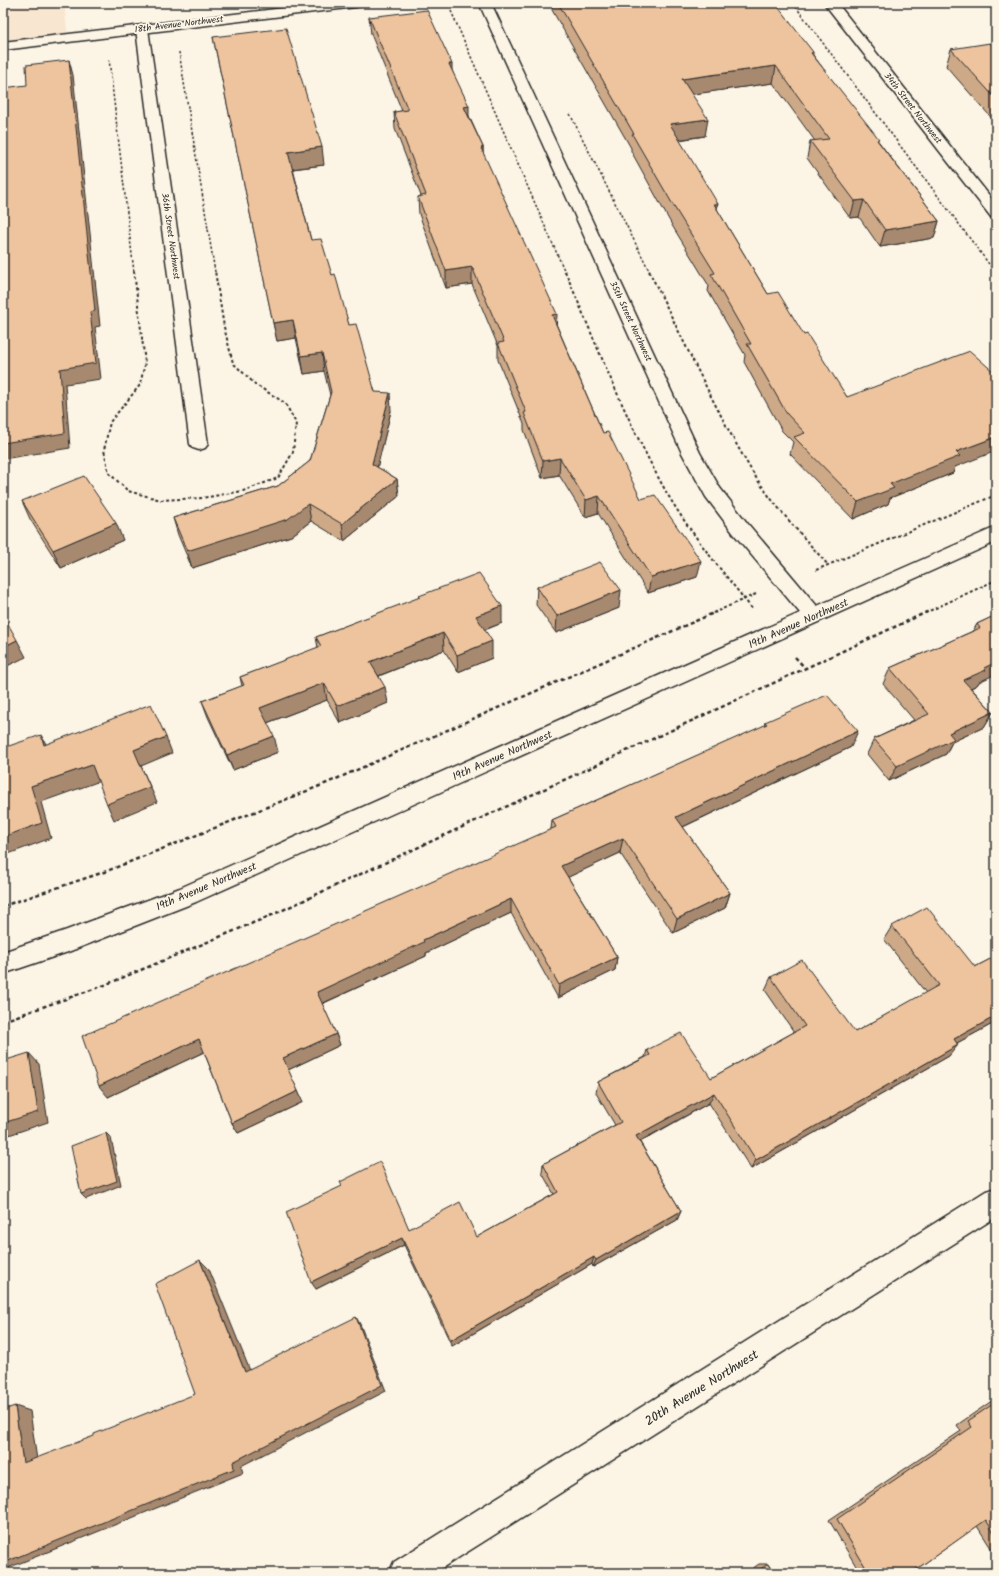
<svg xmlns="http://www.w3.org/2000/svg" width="999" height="1576" viewBox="0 0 999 1576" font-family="Kalam,sans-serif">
	<rect width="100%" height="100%" fill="#fcf5e5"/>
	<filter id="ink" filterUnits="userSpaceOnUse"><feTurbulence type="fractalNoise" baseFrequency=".025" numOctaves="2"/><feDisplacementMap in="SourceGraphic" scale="8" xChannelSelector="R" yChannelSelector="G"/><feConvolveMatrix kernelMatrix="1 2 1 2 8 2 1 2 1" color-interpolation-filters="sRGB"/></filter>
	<g filter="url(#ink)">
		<polygon fill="#f8e6d0" points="3,3 64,3 68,38 3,46"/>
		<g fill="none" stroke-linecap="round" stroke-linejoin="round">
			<defs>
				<g id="minor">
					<polygon points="479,3 491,3 700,453 720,488 748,524 817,606 996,527 996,542 196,902 68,952 3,974 3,952 67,930 180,888 800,613 734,534 706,497 682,453"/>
					<polygon points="824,3 837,3 996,204 996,219 991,217"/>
					<polygon points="142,25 147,26 148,29 208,444 205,448 199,450 193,448 190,444 136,29 137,26"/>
					<polygon points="996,1188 996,1217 434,1573 389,1573 394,1562 986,1191"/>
				</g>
				<polygon id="secondary" points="325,3 362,3 360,6 356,7 3,50 3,42"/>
			</defs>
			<use href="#minor" stroke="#2b2b2b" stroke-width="3"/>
			<use href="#secondary" stroke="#2b2b2b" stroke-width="3"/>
			<g stroke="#2b2b2b" stroke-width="1.5" stroke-dasharray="2.5 2" stroke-linecap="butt">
				<polyline points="793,3 995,272"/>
				<polyline points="451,11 565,272"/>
				<polyline points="179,52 215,272"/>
				<polyline points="109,59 134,272"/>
				<polyline points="570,114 650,272"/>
			</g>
			<g stroke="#2b2b2b" stroke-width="2" stroke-dasharray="3 2.5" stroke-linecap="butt">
				<polyline points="134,271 145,363 140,385 110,422 104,450 109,473 128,491 161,500 202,498 243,491 278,478 293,452 296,423 285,403 256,385 233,363 224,327 215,271"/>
				<path d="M565,271C597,346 627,423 668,495C692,536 724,573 753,610"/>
				<path d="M649,271C682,337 713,405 750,468C771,503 801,534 828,565"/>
				<polyline points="994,271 996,274"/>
				<polyline points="816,570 996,495"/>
				<polyline points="713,613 756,594"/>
				<polyline points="925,613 996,580"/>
			</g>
			<g stroke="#2b2b2b" stroke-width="2.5" stroke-dasharray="4 3" stroke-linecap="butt">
				<polyline points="795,657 805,668"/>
				<polyline points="3,906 107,871 327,783 716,612"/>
				<polyline points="3,1021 105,985 272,915 927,612"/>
			</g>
			<use href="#minor" fill="#fcf5e5" fill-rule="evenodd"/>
			<use href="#secondary" fill="#fcf5e5" fill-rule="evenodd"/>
		</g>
		<g fill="#cda988" stroke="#2b2b2b">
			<polygon points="553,3 647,3 649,7 813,52 813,55 939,221 934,238 880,247 859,217 850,218 807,158 810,141 815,141 773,83 692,94 705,136 679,140 717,209 768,294 804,335 847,397 955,467 953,473 890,498 888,504 853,519 790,454 793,442 782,431 744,362 745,355 708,291 709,286 673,227 631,151 631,148 552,10"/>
			<polygon points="369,17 452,70 469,116 483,147 483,153 557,326 603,433 641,499 697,577 648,593 598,513 585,517 559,475 542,478 524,430 524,424 498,360 498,346 472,284 446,288 419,214 418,197 421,196 395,129 394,112 402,111 371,34"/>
			<polygon points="213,37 324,165 293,169 311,240 332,275 349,325 375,392 391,411 377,467 397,479 399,496 344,541 311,521 291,536 192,568 178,535 173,518 278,486 310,461 330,395 324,371 304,374 296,338 277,341"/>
			<polygon points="951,49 996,50 996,123 946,66"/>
			<polygon points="22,501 123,540 61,568 30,519"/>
			<polygon points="537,587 619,608 556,633 536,605"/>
			<polygon points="419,596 502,623 485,630 492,658 458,672 444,650 379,676 388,703 340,723 327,700 267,723 278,752 233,770 208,717 202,701 242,686 240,677 318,648 316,637 419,598"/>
			<polygon points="996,615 979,682 977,685 971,688 993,712 984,727 952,742 946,754 889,781 867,754 874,739 914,720 883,684 890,668 973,631 977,624"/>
			<polygon points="765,722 851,747 683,827 730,893 725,908 673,933 620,853 568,877 617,957 615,970 558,998 511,913 426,953 426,956 322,1004 336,1034 340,1045 288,1070 303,1102 238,1133 232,1123 204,1052 108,1097 551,829 552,820 764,726"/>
			<polygon points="892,926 975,967 996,956 996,1022 957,1043 949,1056 751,1169 709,1103 640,1142 681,1211 677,1220 593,1267 592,1264 452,1346 404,1245 316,1289 409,1229 477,1237 554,1194 542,1173 543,1164 615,1125 596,1093 598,1082 645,1057 647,1050 711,1078 794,1032 765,990 771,977 855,1032 926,993 884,939"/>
			<polygon points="996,1398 996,1556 977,1526 911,1573 860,1573 829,1520 961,1431 957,1425"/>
			<polygon points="759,1564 768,1564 773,1573 746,1573"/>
		</g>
		<g fill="#a7896f" stroke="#2b2b2b">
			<polygon points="69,60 73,75 100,326 95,327 101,379 65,384 70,448 3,459 3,443 60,369 90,312"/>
			<polygon points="449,64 452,64 452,81"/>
			<polygon points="776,66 773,83 680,96 682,79"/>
			<polygon points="469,106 469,123 464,107"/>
			<polygon points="708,119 705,136 668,141 670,124"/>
			<polygon points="322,147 324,165 291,169 288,152"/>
			<polygon points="483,147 483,164 481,148"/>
			<polygon points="864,200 859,217 850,218 855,201"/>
			<polygon points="714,204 718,204 715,221"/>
			<polygon points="939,221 934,238 880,247 885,230"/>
			<polygon points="472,267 472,284 446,288 446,271"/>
			<polygon points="557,314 556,331 552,315"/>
			<polygon points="293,320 296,338 277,341 273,323"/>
			<polygon points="322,353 324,371 304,374 301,356"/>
			<polygon points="390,393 391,411 374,481 372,464"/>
			<polygon points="996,437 996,451 955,467 953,473 890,498 888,504 853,519 858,502 890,484 956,452"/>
			<polygon points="560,458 559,475 542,478 543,461"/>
			<polygon points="397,479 399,496 344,541 342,524"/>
			<polygon points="599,496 598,513 585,517 586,500"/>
			<polygon points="308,504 311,521 291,536 192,568 187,551"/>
			<polygon points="116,523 123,540 61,568 53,550"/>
			<polygon points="701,561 697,577 648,593 651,577"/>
			<polygon points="621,590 619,608 556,633 557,616"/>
			<polygon points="502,606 502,623 476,633 476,616"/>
			<polygon points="443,633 444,650 373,678 370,662"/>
			<polygon points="17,640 26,657 3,668 3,647"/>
			<polygon points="492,641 492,658 458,672 457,655"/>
			<polygon points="996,662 996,674 979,682 977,685 955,695 963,680 984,668"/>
			<polygon points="324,683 327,700 264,724 260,708"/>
			<polygon points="385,687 388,703 340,723 337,706"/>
			<polygon points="993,712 984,727 952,742 946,754 889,781 897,766 949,733"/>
			<polygon points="858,731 851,747 672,832 676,817"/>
			<polygon points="41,735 50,751 44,745"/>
			<polygon points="274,736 278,752 233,770 227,755"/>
			<polygon points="166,737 172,753 141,766 157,802 114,820 107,804 134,750"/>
			<polygon points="92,765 100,781 41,802 51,838 3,856 3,837 31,786"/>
			<polygon points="623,838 620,853 560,881 561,866"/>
			<polygon points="730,893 725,908 673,933 677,919"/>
			<polygon points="511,899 511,913 426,953 426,956 321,1004 317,992 423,940"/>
			<polygon points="617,957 615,970 558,998 559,985"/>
			<polygon points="996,1016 996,1022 944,1050 954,1039"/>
			<polygon points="336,1034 340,1045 288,1070 283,1058"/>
			<polygon points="199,1039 206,1051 108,1097 99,1086"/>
			<polygon points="958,1045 949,1056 751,1169 756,1160"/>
			<polygon points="29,1053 39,1064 48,1122 3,1137 3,1123"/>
			<polygon points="298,1091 303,1102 238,1133 232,1123"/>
			<polygon points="714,1093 709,1103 633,1145 636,1136"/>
			<polygon points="106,1133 111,1138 121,1185 86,1199 81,1194"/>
			<polygon points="681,1211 677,1220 593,1267 596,1260"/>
			<polygon points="402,1238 404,1245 316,1289 311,1282"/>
			<polygon points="594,1257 592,1264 452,1346 451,1340"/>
			<polygon points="200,1260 209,1269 253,1378 245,1372"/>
			<polygon points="356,1317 360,1324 386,1391 241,1466 243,1473 3,1570 3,1563 233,1462"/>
			<polygon points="15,1406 30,1411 38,1467 23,1463"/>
		</g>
		<g fill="#eec49e" stroke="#2b2b2b">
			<polygon points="558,3 647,3 649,7 682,3 775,3 813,52 811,53 879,139 877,140 939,221 885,230 864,200 855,201 810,141 829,139 776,66 682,79 708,119 670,124 718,204 714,204 768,294 778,292 804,335 807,334 847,397 970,351 996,374 996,437 956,452 960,456 890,484 894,488 858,502 794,437 805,433 787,414 747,344 751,344 711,274 715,273 676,210 632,134 634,134"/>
			<polygon points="427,10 452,64 449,64 469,106 464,107 483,147 481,148 557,314 552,315 603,433 608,432 641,499 655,495 701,561 651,577 599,496 586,500 560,458 543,461 524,413 526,412 498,343 504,342 472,267 446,271 418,197 426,195 394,112 408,110 369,17"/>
			<polygon points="286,28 322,147 288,152 311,240 321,239 332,275 335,274 349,325 356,324 375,392 390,393 372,464 397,479 342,524 308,504 288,519 187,551 173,518 278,486 310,461 331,392 322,353 301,356 293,320 273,323 213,37"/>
			<polygon points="990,43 996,50 996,99 951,49"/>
			<polygon points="69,60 95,311 90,312 96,363 60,369 65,433 3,443 3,88 27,85 26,65"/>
			<polygon points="84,476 116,523 53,550 22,501"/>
			<polygon points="600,562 621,590 557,616 537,587"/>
			<polygon points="479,573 502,606 476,616 492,641 457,655 443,633 370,662 385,687 337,706 324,683 260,708 274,736 227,755 202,701 244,685 240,677 321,646 316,637 420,597 419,596"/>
			<polygon points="3,615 17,640 3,647"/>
			<polygon points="996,615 996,662 984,668 986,670 963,680 993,712 949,733 954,739 897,766 874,739 929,714 890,668 980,628 977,624"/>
			<polygon points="827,695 858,731 676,817 730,893 677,919 623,838 561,866 617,957 559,985 511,899 423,940 424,942 317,992 336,1034 283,1058 298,1091 232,1123 199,1039 99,1086 82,1036 556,827 552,820 767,724 765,722"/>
			<polygon points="151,704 166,737 134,750 150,787 107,804 92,765 31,786 42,823 3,837 3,748 41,735 44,745"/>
			<polygon points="927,907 975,967 996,956 996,1016 954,1039 958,1045 756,1160 714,1093 636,1136 681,1211 596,1260 594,1257 451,1340 402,1238 311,1282 286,1212 342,1186 340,1182 380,1162 409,1229 460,1202 477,1237 558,1192 543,1164 621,1122 598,1082 650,1055 647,1050 681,1033 711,1078 805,1026 771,977 802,960 855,1032 939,985 892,926"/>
			<polygon points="29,1053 38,1112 3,1123 3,1061"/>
			<polygon points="106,1133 117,1181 81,1194 71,1146"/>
			<polygon points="200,1260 245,1372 356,1317 382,1385 233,1462 234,1469 3,1563 3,1410 15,1406 23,1463 94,1436 94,1434 195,1394 155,1284"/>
			<polygon points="996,1402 996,1536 986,1520 911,1573 869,1573 837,1519 972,1427 968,1421"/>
			<polygon points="768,1564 773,1573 755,1573"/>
		</g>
	</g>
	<g text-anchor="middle" stroke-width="3.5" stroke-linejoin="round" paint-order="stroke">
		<g font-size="9" fill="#2b2b2b" stroke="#fcf5e5">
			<text transform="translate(179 24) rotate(-7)" y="3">18th Avenue Northwest</text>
			<text transform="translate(913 108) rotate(52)" y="3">34th Street Northwest</text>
			<text transform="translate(171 236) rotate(82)" y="3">36th Street Northwest</text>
			<text transform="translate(631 321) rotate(65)" y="3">35th Street Northwest</text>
		</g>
		<g font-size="11" fill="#2b2b2b" stroke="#fcf5e5">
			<text transform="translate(798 623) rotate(-24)" y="4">19th Avenue Northwest</text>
			<text transform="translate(502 755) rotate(-24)" y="4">19th Avenue Northwest</text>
			<text transform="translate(206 886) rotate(-23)" y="4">19th Avenue Northwest</text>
		</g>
		<g font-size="13" fill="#2b2b2b" stroke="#fcf5e5">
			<text transform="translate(701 1387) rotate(-32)" y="5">20th Avenue Northwest</text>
		</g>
	</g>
	<rect width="999" height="1576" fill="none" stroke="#fcf5e5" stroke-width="16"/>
	<rect x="8" y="8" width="983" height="1560" fill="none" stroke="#2b2b2b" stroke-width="1.5" filter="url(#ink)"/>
</svg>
